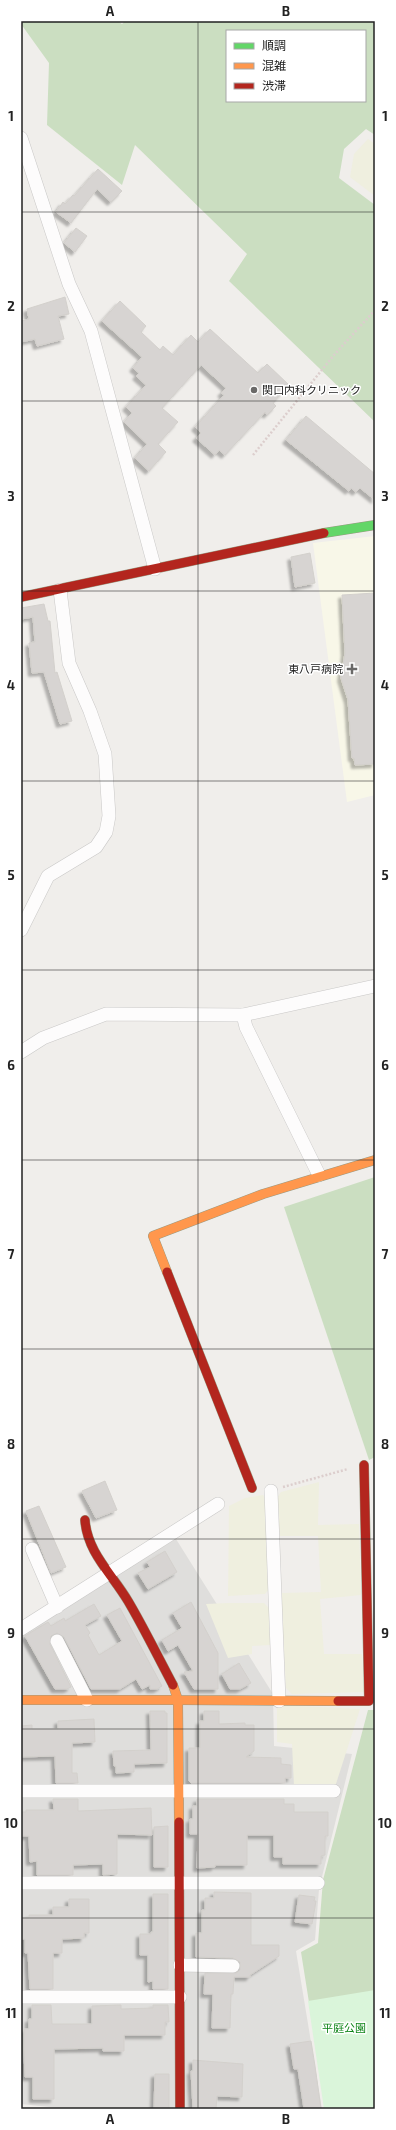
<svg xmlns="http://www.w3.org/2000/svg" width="396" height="2130" viewBox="0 0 396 2130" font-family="'Exo 2','Noto Sans JP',sans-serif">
	<defs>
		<filter id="shadow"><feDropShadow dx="-3.5" dy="3.5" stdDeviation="1" flood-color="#0004"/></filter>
	</defs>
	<rect width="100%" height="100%" fill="#f0eeeb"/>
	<polygon fill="#dfdedc" points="176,1539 273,1694 274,1746 352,1754 319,1889 315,1940 296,1951 322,2109 68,2109 21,2104 21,1633"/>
	<polygon fill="#f8f7e8" points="375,536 375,795 347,802 313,543"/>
	<g fill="#efefdf">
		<polygon points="368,139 375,144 375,196 350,177 354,154"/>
		<polygon points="319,1482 318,1525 359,1524 361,1595 320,1599 324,1654 362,1654 364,1692 292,1694 286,1688 281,1593 321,1592 318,1536 280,1536 277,1498 281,1492"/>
		<polygon points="263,1495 267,1499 269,1589 265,1594 228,1596 229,1506 245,1498"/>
		<polygon points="228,1603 264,1603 269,1608 270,1645 252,1646 252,1654 228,1658 206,1604"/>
		<polygon points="277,1705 360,1709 335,1787 294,1786 292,1744 277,1742"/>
	</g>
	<g fill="#cbdec1" fill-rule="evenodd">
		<path d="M21,21H118L122,24L125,21H375V135L366,129L344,149L339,178L375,205V422L229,281L247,254L135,145L122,185L47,125L49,63L21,24ZM227,31H365V101H227Z"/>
		<polygon points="375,1177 375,1457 369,1460 284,1207"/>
		<polygon points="368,1710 375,1710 375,2007 311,2015 301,1952 318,1943 323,1880"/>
	</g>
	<polygon fill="#daf5da" points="375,1990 375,2109 324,2109 308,2001"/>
	<g fill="#d7d4d2" stroke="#d3d0cc" filter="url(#shadow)">
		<polygon points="98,169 122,191 111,202 97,189 71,223 56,212 63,202 65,204 73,195 74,196"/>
		<polygon points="76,228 87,236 75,252 64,243"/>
		<polygon points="65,297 69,314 58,316 64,339 37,346 35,339 21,342 21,321 29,319 27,309"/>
		<polygon points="120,301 146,326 141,332 160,350 163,346 173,355 191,335 198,342 210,329 258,373 267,364 289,385 273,403 276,406 267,415 265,412 225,455 219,450 215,455 196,438 201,433 195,427 224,395 221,393 226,388 201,365 162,408 178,422 158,444 166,452 149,471 135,458 147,444 124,422 132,413 126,407 146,385 136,376 139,373 133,368 142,357 102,321"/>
		<polygon points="306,416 375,474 375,500 360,488 356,492 351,488 349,491 286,440"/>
		<polygon points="310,553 315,583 295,587 291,557"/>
		<polygon points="375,593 375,764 355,765 354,758 352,758 348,700 341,678 345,653 342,595"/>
		<polygon points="44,604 48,621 50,621 55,673 57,672 72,721 60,724 44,672 32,673 29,643 35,642 33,617 21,619 21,608"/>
		<polygon points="105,1481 117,1510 96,1518 82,1491"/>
		<polygon points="39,1506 66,1567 51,1573 26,1511"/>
		<polygon points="165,1551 177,1572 148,1589 138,1573 150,1567 147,1562"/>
		<polygon points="191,1602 218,1653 218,1689 194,1689 184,1672 193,1671 178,1645 168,1651 162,1640 182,1628 173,1613"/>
		<polygon points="94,1604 101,1616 85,1625 90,1633 88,1635 99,1655 122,1641 107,1615 120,1608 162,1686 157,1689 150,1689 150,1685 142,1689 136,1679 120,1689 91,1689 64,1637 57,1633 51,1636 50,1644 71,1687 67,1689 55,1689 25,1636 48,1622 51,1626 64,1618 65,1621"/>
		<polygon points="239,1663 251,1683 240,1689 230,1689 222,1674"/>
		<polygon points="150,1711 165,1711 165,1713 167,1713 167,1763 134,1764 134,1772 116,1773 116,1766 114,1766 113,1751 151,1750"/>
		<polygon points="204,1711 219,1711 219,1724 245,1723 245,1725 254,1725 254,1751 246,1757 281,1758 281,1764 291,1765 291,1778 285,1778 285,1783 191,1783 189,1781 189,1748 200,1748 200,1721 204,1721"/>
		<polygon points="94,1719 95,1742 72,1743 72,1773 77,1773 78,1783 56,1783 55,1756 21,1757 21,1726 32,1725 32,1729 58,1729 58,1721"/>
		<polygon points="53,1799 78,1799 78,1811 151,1808 152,1835 117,1834 117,1874 103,1875 103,1864 73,1865 73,1875 37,1875 37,1861 30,1862 29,1836 21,1836 21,1812 26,1812 26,1810 54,1810"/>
		<polygon points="197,1799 284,1799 284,1804 294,1804 294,1812 328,1812 328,1836 325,1836 325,1855 321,1856 321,1864 283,1864 283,1857 274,1857 274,1835 247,1835 247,1865 215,1865 215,1867 197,1868 198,1834 190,1834 190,1819 193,1819 193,1806 197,1806"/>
		<polygon points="168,1826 168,1867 154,1867 154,1827"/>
		<polygon points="214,1892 251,1893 251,1945 279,1945 279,1956 250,1975 250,1977 234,1977 233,1994 231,1994 230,2028 212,2028 213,1994 204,1994 205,1973 236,1973 240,1970 240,1962 233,1958 196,1957 196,1933 202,1933 202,1910 205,1910 205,1898 214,1898"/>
		<polygon points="153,1894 168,1894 168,1989 153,1989 153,1981 148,1982 148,1955 140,1955 140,1934 151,1934 151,1932 153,1932"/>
		<polygon points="299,1895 315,1897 314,1901 316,1901 312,1924 295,1922"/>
		<polygon points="69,1899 89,1899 89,1933 84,1933 84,1938 62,1939 62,1953 53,1953 53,1989 30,1989 28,1953 25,1953 25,1939 21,1939 21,1918 29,1918 29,1915 53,1915 53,1907 69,1907"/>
		<polygon points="32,2005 51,2005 52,2024 92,2024 92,2006 121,2005 121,2009 153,2008 153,2005 168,2005 169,2022 165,2022 165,2035 124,2035 124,2051 103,2051 103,2048 54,2049 54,2099 33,2099 33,2077 25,2077 24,2051 24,2029 29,2029 29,2019 32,2019"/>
		<polygon points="311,2041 315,2066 321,2109 304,2109 298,2069 294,2069 290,2044"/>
		<polygon points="193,2060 243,2064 242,2097 217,2096 216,2109 193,2109 191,2071 193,2071"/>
		<polygon points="155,2074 169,2074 169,2109 154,2108"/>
	</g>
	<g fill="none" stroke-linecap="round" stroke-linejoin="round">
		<defs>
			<g id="street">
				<polyline points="21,138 69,284 91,331 155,569"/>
				<polyline points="21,930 48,876 96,847 106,832 109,816 105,754 90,711 69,663 60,590"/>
				<polyline points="243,1015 246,1027 319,1175"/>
				<polyline points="21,1052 43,1038 106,1014 243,1015 375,986"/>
				<polyline points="271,1491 279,1701"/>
				<polyline points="32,1549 57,1607"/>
				<polyline points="21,1629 218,1504"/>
				<polyline points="57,1641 87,1700"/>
				<polyline points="21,1791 334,1791"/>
				<polyline points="21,1883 318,1883"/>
				<polyline points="180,1965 233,1966"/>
				<polyline points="21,1997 180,1997"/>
			</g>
			<polyline id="fast" points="324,533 375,525"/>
			<g id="slow">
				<polyline points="167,1272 153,1236 263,1194 375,1160"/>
				<polyline points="173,1685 178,1700 338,1701"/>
				<polyline points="21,1700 178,1700 179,1822"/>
			</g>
			<g id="jam">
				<polyline points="21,597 324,533"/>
				<polyline points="167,1272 252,1488"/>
				<path d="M85,1520C87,1552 112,1574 128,1601C144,1628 158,1657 173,1685"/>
				<polyline points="338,1701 369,1701 364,1465"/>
				<polyline points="179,1822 180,2109"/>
			</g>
		</defs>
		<use href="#street" stroke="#c9c8c7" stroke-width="14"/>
		<use href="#fast" stroke="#999a82" stroke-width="10"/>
		<use href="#slow" stroke="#999a82" stroke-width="10"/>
		<use href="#jam" stroke="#999a82" stroke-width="10"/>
		<g stroke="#dccecd" stroke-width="2.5" stroke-dasharray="2 2" stroke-linecap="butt">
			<polyline points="253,455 334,355 375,310"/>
			<polyline points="283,1487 348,1469"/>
		</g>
		<use href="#street" stroke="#fdfcfc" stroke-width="13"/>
		<use href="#fast" stroke="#63d668" stroke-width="9"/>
		<use href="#slow" stroke="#ff974d" stroke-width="9"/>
		<use href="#jam" stroke="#b3261e" stroke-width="9"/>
	</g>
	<path fill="none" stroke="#222" stroke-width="1" stroke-opacity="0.55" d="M198,21V2109M21,212H375M21,401H375M21,591H375M21,781H375M21,970H375M21,1160H375M21,1349H375M21,1539H375M21,1729H375M21,1918H375"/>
	<g fill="#6a6968" stroke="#fff" stroke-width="1.5">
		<circle cx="254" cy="390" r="4"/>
		<path d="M350 663h4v4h4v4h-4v4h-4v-4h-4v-4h4z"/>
	</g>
	<g text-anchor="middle" stroke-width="3" stroke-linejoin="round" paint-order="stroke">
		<g font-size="11" fill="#222" stroke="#fff" text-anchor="start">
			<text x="262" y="394">関口内科クリニック</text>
			<text x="343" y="673" text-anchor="end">東八戸病院</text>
		</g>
		<g font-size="11" fill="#0c8416" stroke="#fff">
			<text x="344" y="2032">平庭公園</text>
		</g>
	</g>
	<rect width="396" height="2130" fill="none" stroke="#ffffff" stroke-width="44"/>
	<rect x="226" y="30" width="140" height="72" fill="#ffffff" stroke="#a7a7a7"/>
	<rect x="234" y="43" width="20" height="6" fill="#63d668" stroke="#a7a7a7"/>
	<text x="262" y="50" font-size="12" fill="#222222">順調</text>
	<rect x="234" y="63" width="20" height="6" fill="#ff974d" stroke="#a7a7a7"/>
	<text x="262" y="70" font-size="12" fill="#222222">混雑</text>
	<rect x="234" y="83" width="20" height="6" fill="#b3261e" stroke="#a7a7a7"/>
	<text x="262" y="90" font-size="12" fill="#222222">渋滞</text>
	<rect x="22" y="22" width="352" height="2086" fill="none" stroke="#222" stroke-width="1.5"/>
	<g font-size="13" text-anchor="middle" font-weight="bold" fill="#222">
		<text x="110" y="16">A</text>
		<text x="286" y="16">B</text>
		<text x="11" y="121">1</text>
		<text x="385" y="121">1</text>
		<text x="11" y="311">2</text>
		<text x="385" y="311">2</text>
		<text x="11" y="501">3</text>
		<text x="385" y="501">3</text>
		<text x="11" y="690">4</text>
		<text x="385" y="690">4</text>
		<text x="11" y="880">5</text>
		<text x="385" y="880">5</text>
		<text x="11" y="1070">6</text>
		<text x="385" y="1070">6</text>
		<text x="11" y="1259">7</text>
		<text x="385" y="1259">7</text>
		<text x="11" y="1449">8</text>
		<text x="385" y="1449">8</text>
		<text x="11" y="1638">9</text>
		<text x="385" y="1638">9</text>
		<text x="11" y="1828">10</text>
		<text x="385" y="1828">10</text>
		<text x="11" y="2018">11</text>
		<text x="385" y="2018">11</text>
		<text x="110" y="2124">A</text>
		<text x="286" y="2124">B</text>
	</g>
</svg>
